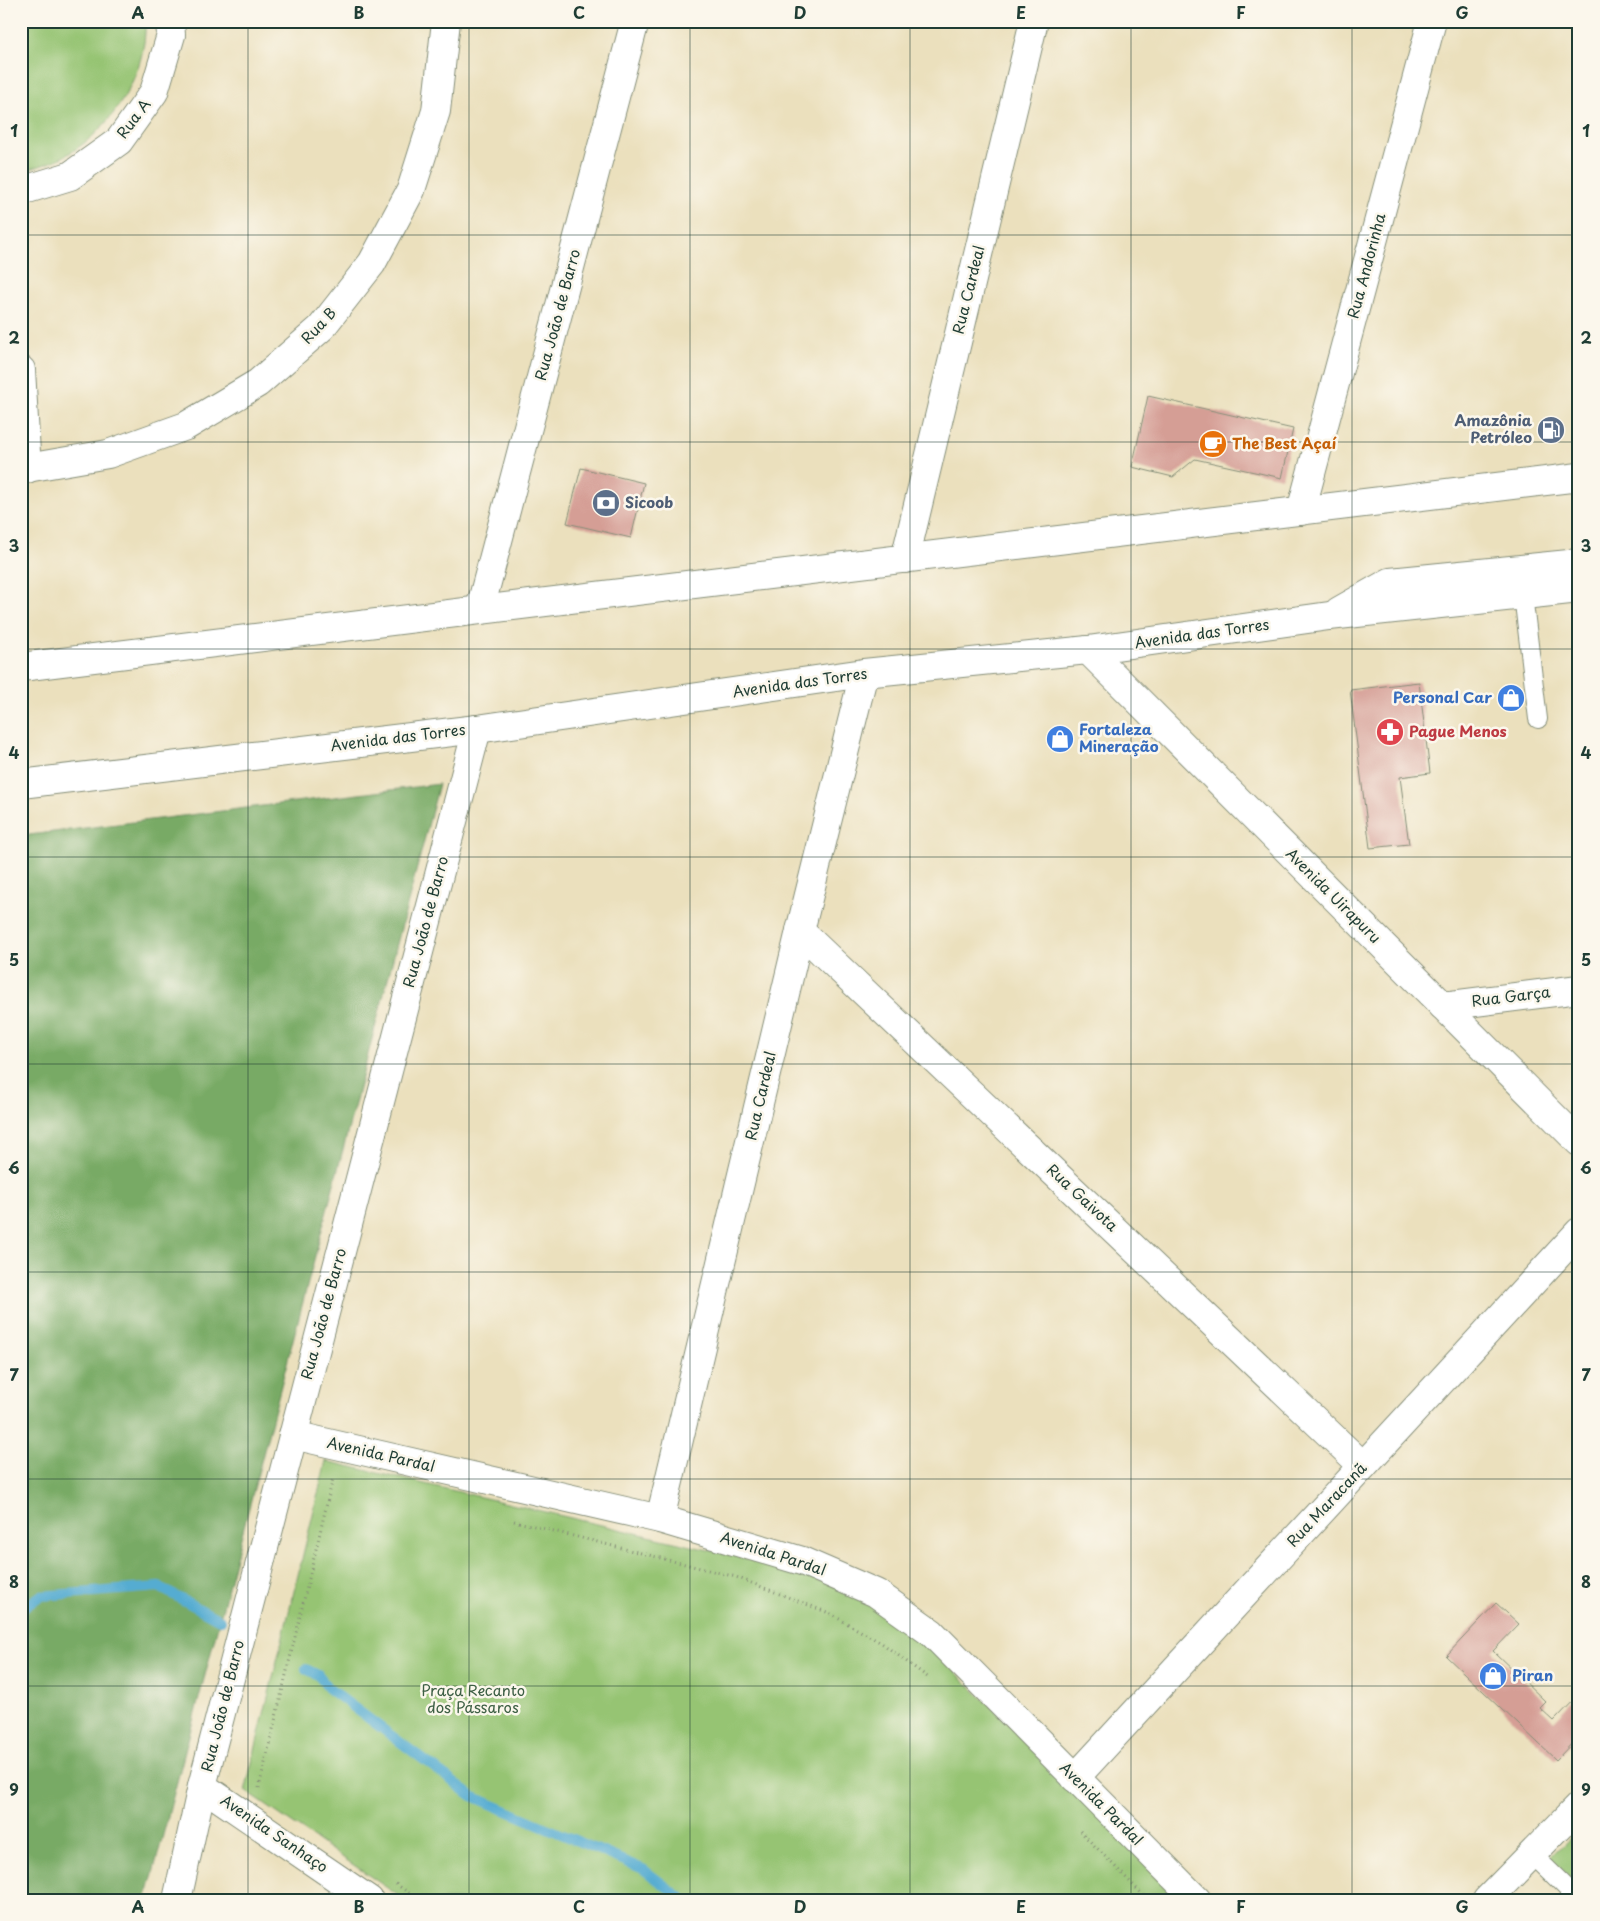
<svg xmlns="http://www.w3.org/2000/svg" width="1600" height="1921" viewBox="0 0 1600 1921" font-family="'Playpen Sans',sans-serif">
	<rect width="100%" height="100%" fill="#fbf7ec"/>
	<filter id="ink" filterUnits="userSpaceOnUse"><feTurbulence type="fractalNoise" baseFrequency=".02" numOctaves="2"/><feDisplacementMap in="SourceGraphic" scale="10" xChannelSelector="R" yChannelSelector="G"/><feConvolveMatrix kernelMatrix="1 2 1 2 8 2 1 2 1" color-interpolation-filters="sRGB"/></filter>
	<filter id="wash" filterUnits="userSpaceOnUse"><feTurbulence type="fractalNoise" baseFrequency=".0096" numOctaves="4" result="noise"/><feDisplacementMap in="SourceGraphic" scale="20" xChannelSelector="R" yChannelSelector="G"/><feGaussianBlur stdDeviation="1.12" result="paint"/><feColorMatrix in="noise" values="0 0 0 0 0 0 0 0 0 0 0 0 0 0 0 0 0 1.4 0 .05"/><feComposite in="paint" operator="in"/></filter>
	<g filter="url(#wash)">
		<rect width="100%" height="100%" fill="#ebe0bd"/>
		<g fill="#96c473" stroke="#5a8054">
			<path d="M21,21H145C148,72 112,129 68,154C55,162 36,167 21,172Z"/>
			<polygon points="326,1461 799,1571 868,1601 918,1635 1188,1900 405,1900 245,1791"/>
			<polygon points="1579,1829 1579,1875 1573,1881 1550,1858"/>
		</g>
		<polygon fill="#78aa65" stroke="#4c744c" points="439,784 146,1900 21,1900 21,836"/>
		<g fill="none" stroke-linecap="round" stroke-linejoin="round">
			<g stroke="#54acd1" stroke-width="10">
				<polyline points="21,1610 40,1596 159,1587 220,1620"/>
				<polyline points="306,1669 318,1675 328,1688 472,1796 643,1869 684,1900"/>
			</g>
		</g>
		<g id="blocks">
			<g fill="#d59e95">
				<polygon points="1148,396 1293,429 1282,478 1195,459 1173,477 1132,467"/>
				<polygon points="581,468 644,483 631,538 567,523"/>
				<polygon points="1419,682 1430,773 1400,777 1409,844 1370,848 1350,690"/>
				<polygon points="1496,1603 1519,1624 1493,1651 1546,1702 1540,1708 1554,1721 1579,1695 1579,1736 1556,1760 1446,1656"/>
			</g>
		</g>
	</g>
	<g filter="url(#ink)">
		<use href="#blocks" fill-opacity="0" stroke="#858e78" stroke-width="1"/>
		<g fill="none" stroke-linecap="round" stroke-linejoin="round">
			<defs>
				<g id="lane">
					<polyline points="1523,595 1538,719"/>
					<polyline points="1532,1854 1576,1897"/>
				</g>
				<g id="street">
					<polyline points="21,191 70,176 119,141 154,92 171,35 170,21"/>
					<polyline points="21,370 27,469"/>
					<polyline points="21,469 108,454 186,426 258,383 321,328 372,263 411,190 436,111 446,21"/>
					<polyline points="1301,511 1432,21"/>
					<polyline points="905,559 1034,21"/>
					<polyline points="1088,650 1579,1142"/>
					<polyline points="800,931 1363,1466"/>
					<polyline points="1443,1006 1579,989"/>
					<polyline points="293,1435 660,1519 802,1561 876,1593 932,1633 1197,1900"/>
					<polyline points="660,1519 800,931 864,673"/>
					<polyline points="1075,1778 1579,1232"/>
					<polyline points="202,1786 369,1900"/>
					<polyline points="177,1900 202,1786 477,729"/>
				</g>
				<g id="secondary">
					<polyline points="480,609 635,21"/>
					<polyline points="1487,1900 1579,1806"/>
					<polyline points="1573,1900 1579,1893"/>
				</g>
				<g id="primary">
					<polyline points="1339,611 1390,582 1579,563"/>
					<path d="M21,667C540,601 1060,541 1579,477"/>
					<polyline points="21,784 477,729 864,673 1088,650 1329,616 1579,589"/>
				</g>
			</defs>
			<use href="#lane" stroke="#858e78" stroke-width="20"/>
			<use href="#street" stroke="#858e78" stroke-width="30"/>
			<use href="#secondary" stroke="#858e78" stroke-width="30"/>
			<use href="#primary" stroke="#858e78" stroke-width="30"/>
			<g stroke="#858e78" stroke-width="3" stroke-dasharray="1 4" stroke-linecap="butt">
				<polyline points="514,1521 736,1577 829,1613 883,1644 930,1679"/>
				<polyline points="259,1788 333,1478"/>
				<polyline points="1080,1831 1148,1900"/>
				<polyline points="396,1884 419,1900"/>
			</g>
			<use href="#lane" stroke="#fff" stroke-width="18"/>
			<use href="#street" stroke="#fff" stroke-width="28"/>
			<use href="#secondary" stroke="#fff" stroke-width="28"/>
			<use href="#primary" stroke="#fff" stroke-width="28"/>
		</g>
	</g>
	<path fill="none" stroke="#1f3d34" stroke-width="1" stroke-opacity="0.55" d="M248,21V1900M469,21V1900M690,21V1900M910,21V1900M1131,21V1900M1352,21V1900M21,235H1579M21,442H1579M21,649H1579M21,857H1579M21,1064H1579M21,1272H1579M21,1479H1579M21,1686H1579"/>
	<defs>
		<symbol id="fuel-disc" viewBox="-11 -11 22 22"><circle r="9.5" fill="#5c6f8a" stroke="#fbf7ec"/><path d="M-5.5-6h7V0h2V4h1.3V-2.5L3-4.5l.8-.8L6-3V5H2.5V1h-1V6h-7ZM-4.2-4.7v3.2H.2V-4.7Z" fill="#fff"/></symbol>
		<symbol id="cafe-disc" viewBox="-11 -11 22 22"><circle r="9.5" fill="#e8710a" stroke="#fbf7ec"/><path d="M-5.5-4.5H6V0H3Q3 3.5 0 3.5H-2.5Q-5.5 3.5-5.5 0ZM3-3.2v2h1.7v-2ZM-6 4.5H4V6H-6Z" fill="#fff"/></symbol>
		<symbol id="bank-disc" viewBox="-11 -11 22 22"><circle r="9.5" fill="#5c6f8a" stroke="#fbf7ec"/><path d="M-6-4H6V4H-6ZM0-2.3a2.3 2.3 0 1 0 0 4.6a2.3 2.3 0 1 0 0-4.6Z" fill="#fff"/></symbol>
		<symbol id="shop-disc" viewBox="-11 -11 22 22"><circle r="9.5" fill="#3f7fe0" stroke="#fbf7ec"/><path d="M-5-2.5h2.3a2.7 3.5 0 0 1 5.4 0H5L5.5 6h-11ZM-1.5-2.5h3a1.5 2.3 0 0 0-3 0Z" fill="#fff"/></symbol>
		<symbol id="pharmacy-disc" viewBox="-11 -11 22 22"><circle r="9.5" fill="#e0444e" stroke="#fbf7ec"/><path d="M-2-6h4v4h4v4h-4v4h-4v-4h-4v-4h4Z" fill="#fff"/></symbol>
	</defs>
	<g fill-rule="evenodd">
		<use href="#fuel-disc" x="1535" y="414" width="32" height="32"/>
		<use href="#cafe-disc" x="1197" y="428" width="32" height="32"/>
		<use href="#bank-disc" x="590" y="487" width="32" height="32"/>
		<use href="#shop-disc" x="1495" y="682" width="32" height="32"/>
		<use href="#pharmacy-disc" x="1374" y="716" width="32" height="32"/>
		<use href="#shop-disc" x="1044" y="723" width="32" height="32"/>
		<use href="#shop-disc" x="1477" y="1660" width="32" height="32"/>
	</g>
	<g text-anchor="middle" stroke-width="5" stroke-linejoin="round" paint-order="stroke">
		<g font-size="15" fill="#1f3d34" stroke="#fbf7ec">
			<text transform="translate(134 119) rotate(-53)" y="5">Rua A</text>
			<text transform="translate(1367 266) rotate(-75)" y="5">Rua Andorinha</text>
			<text transform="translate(969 290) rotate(-76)" y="5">Rua Cardeal</text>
			<text transform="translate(558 315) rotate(-75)" y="5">Rua João de Barro</text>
			<text transform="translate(319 326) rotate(-47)" y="5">Rua B</text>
			<text transform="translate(1202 634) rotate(-8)" y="5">Avenida das Torres</text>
			<text transform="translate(800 683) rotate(-8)" y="5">Avenida das Torres</text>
			<text transform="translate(398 738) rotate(-7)" y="5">Avenida das Torres</text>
			<text transform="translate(1333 896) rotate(45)" y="5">Avenida Uirapuru</text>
			<text transform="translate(426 922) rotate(-75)" y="5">Rua João de Barro</text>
			<text transform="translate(1511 997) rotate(-7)" y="5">Rua Garça</text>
			<text transform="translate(761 1096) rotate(-77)" y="5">Rua Cardeal</text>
			<text transform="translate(1082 1198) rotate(43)" y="5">Rua Gaivota</text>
			<text transform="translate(324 1314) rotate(-75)" y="5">Rua João de Barro</text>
			<text transform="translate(381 1455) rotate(13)" y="5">Avenida Pardal</text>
			<text transform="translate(1327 1505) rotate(-47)" y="5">Rua Maracanã</text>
			<text transform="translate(773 1554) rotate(18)" y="5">Avenida Pardal</text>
			<text transform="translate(223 1706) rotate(-76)" y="5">Rua João de Barro</text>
			<text transform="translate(1101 1804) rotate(45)" y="5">Avenida Pardal</text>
			<text transform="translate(274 1834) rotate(34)" y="5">Avenida Sanhaço</text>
		</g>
		<g font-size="15" font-weight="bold" fill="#4e5e75" stroke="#fbf7ec" text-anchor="end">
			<text x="1532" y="426">Amazônia<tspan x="1532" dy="17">Petróleo</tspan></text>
			<text x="625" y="508" text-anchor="start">Sicoob</text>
		</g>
		<g font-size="15" font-weight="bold" fill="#c56008" stroke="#fbf7ec" text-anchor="start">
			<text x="1232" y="449">The Best Açaí</text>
		</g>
		<g font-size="15" font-weight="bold" fill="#366cbe" stroke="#fbf7ec" text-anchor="start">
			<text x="1492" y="703" text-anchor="end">Personal Car</text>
			<text x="1079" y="735">Fortaleza<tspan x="1079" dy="17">Mineração</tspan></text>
			<text x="1512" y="1681">Piran</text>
		</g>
		<g font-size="15" font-weight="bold" fill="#be3a42" stroke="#fbf7ec" text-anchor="start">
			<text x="1409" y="737">Pague Menos</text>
		</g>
		<g font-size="15" fill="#3d5f44" stroke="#fbf7ec">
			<text x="473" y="1696">Praça Recanto<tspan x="473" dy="17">dos Pássaros</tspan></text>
		</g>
	</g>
	<rect width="1600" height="1921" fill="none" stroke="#fbf7ec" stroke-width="55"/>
	<rect x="28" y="28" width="1544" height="1866" fill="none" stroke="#1f3d34" stroke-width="2"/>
	<g font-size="16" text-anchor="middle" font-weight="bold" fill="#1f3d34">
		<text x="138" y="19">A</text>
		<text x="359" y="19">B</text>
		<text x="579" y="19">C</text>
		<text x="800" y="19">D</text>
		<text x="1021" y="19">E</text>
		<text x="1241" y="19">F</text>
		<text x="1462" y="19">G</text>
		<text x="14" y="137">1</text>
		<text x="1586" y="137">1</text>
		<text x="14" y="344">2</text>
		<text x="1586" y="344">2</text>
		<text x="14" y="552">3</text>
		<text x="1586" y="552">3</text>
		<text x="14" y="759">4</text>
		<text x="1586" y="759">4</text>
		<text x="14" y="966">5</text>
		<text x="1586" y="966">5</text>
		<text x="14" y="1174">6</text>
		<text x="1586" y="1174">6</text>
		<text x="14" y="1381">7</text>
		<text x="1586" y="1381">7</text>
		<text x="14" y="1588">8</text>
		<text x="1586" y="1588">8</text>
		<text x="14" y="1796">9</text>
		<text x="1586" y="1796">9</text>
		<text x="138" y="1913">A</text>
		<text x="359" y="1913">B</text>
		<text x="579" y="1913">C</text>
		<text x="800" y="1913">D</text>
		<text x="1021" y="1913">E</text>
		<text x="1241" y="1913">F</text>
		<text x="1462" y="1913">G</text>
	</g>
</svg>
